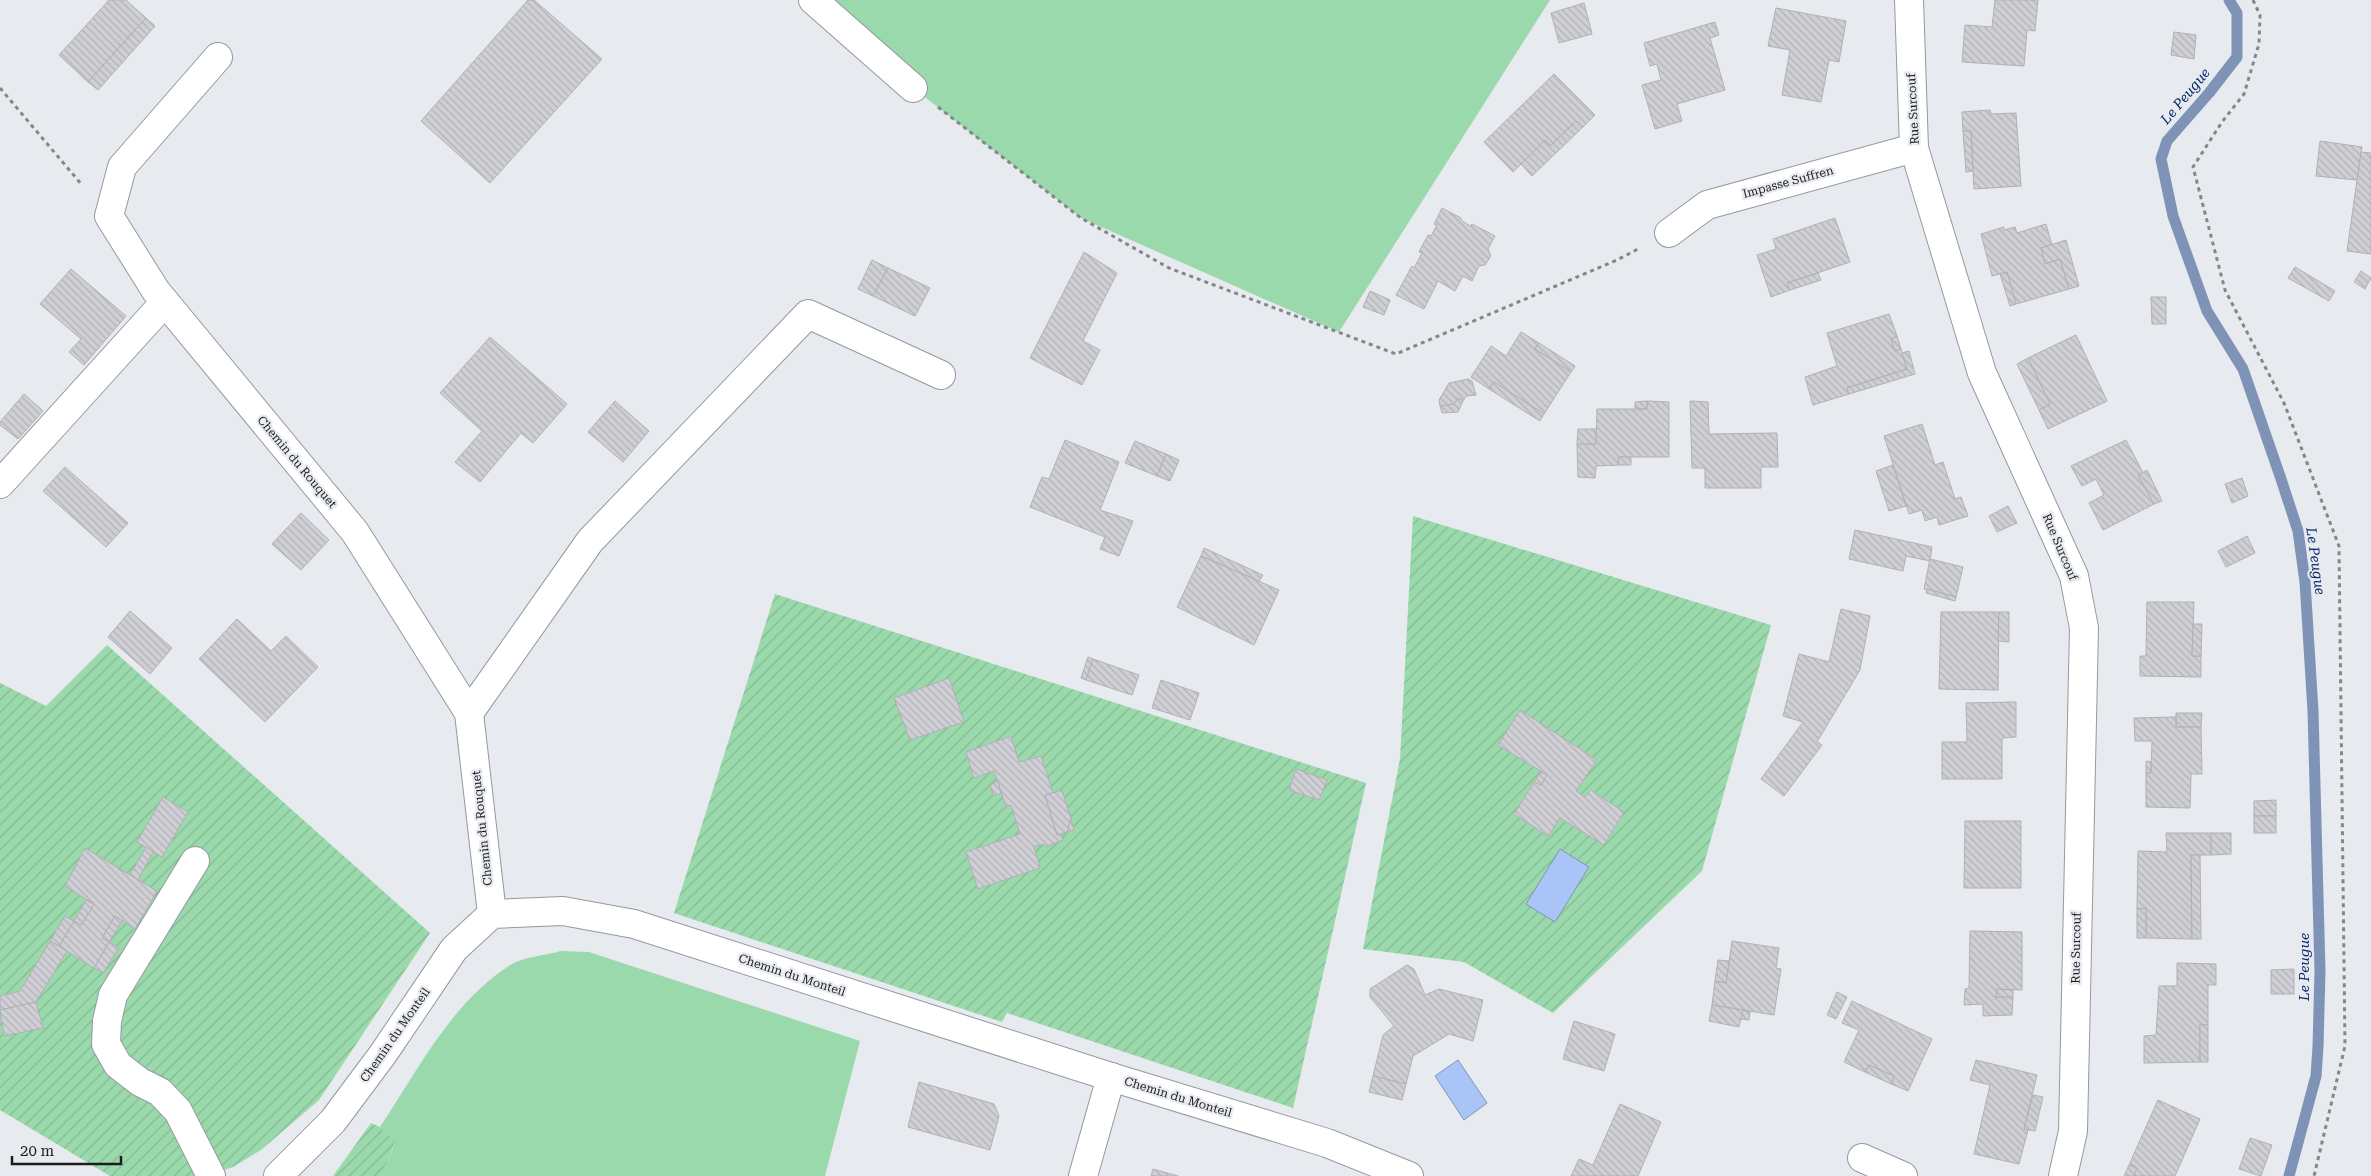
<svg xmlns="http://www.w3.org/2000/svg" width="2371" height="1176" viewBox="0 0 2371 1176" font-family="'Roboto Serif',serif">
	<defs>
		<pattern id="garden-furrows" width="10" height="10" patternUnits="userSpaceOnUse" patternTransform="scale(1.25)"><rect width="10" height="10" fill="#9ad9ab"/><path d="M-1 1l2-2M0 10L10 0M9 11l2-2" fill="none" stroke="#84ba93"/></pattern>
		<pattern id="building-back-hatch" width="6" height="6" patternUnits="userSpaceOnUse" patternTransform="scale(1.25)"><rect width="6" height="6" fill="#cfcfd5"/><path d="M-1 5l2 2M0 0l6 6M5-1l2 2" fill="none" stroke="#b1b1b6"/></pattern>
	</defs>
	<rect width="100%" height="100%" fill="#e7eaef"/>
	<g fill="#9ad9ab">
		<polygon points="821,0 1550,0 1339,332 1081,218 913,88"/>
		<path d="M561,951L589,952L860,1041L825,1176H382L395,1143L380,1127C418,1070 452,1001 512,964C525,957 546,955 561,951Z"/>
	</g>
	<g fill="url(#garden-furrows)">
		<polygon points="1413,516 1771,625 1702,871 1553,1013 1464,962 1363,949 1400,759"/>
		<polygon points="775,594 1366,783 1293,1108 1007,1013 1002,1022 674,913"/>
		<polygon points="107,645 430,933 319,1100 261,1150 233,1167 207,1176 110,1176 0,1110 0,683 46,706"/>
		<polygon points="371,1123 380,1127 395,1142 382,1176 333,1176"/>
	</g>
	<g fill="#a9c5f8" stroke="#7f93b7">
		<polygon points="1560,849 1589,867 1555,922 1526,904"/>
		<polygon points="1458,1060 1487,1103 1464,1120 1435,1076"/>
	</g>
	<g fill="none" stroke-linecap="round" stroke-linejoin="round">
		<polyline stroke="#7f93b7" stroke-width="11" points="2229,0 2237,13 2237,57 2209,93 2167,141 2161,159 2173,216 2207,311 2243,369 2281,479 2298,531 2305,582 2313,711 2320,971 2318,1047 2316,1076 2289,1176"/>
	</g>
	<g fill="url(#building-back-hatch)" stroke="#b0b0b6">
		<polygon points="109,0 126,0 146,18 88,82 59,55"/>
		<polygon points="528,0 534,0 602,59 490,183 421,121"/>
		<polygon points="1995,0 2038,0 2035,31 2027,30 2024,66 1962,62 1965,25 1992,27"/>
		<polygon points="1584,3 1592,34 1559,43 1551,13"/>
		<polygon points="1776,8 1846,21 1839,62 1829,60 1821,102 1782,95 1790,50 1768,46"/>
		<polygon points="146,18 155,26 98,90 88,82"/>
		<polygon points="1715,22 1719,35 1710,38 1725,90 1677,104 1682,121 1655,129 1642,85 1661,80 1657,64 1650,66 1644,43"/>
		<polygon points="2174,32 2196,35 2194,59 2171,55"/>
		<polygon points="1554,74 1595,115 1583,127 1576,121 1550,146 1545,140 1513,172 1484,142"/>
		<polygon points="1990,110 1991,114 2016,113 2021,186 1974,189 1971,131 1963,131 1962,112"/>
		<polygon points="1576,121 1583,127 1532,176 1521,164 1545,140 1550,146"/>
		<polygon points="1963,131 1971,131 1973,171 1966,172"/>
		<polygon points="2320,141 2362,147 2357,180 2316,176"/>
		<polygon points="2361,152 2371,153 2371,254 2347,251"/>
		<polygon points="1442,208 1461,218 1461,220 1470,226 1472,224 1495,236 1488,249 1491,256 1485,265 1479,266 1472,281 1463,276 1455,291 1438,281 1424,309 1396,295 1412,266 1414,268 1422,253 1419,252 1428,235 1431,236 1437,225 1434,224"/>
		<polygon points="1835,218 1850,262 1787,283 1790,290 1771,297 1757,255 1776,249 1773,239"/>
		<polygon points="2046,224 2052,245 2041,248 2045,264 2060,259 2069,289 2016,304 2007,272 1992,276 1981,234 2004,227 2004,230 2015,227 2017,233"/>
		<polygon points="2066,240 2079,286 2069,289 2060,259 2045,264 2041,248"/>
		<polygon points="1084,252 1117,273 1083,341 1100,350 1082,385 1030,358"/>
		<polygon points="872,260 888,268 873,296 858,289"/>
		<polygon points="2295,267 2335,291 2329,301 2288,278"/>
		<polygon points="888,268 930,288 915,316 873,296"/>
		<polygon points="71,269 126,316 84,365 69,352 81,339 40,304"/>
		<polygon points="2361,271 2371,278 2365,289 2354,282"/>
		<polygon points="2007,272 2016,304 2010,306 2000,274"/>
		<polygon points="1818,273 1821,280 1790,290 1787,283"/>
		<polygon points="1370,291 1390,300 1384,315 1363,307"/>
		<polygon points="2151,297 2166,297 2166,324 2152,324"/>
		<polygon points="1889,314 1897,336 1891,339 1895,351 1901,349 1907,369 1847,388 1849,394 1813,405 1805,377 1837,366 1827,333"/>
		<polygon points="1521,332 1539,343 1535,349 1571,372 1544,414 1494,382 1489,389 1471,377 1491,346 1506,356"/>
		<polygon points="2076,335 2107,401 2048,429 2039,410 2050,404 2028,358"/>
		<polygon points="1897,336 1901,349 1895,351 1891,339"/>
		<polygon points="490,337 567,404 533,443 521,433 480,482 455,462 482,431 440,393"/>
		<polygon points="1539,343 1575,366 1571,372 1535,349"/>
		<polygon points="1909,351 1915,374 1849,394 1847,388 1907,369 1902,353"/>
		<polygon points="2028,358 2050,404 2039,410 2017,364"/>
		<polygon points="1468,379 1472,381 1476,395 1466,396 1463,401 1458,398 1454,404 1440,406 1439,400 1449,383"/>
		<polygon points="1494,382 1544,414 1540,421 1489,389"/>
		<polygon points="24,394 43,411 18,439 0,425 0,422"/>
		<polygon points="1458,398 1463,401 1458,412 1442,413 1440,406 1454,404"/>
		<polygon points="615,401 649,431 623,462 588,432"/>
		<polygon points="1647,401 1669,402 1669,457 1618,457 1619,465 1596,466 1595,478 1578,477 1577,444 1596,444 1597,409 1647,409"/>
		<polygon points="1647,401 1647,409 1635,408 1635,402"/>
		<polygon points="1690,401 1708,402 1709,434 1777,433 1778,467 1761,467 1761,488 1705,488 1705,468 1692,468"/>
		<polygon points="1922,424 1935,465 1943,462 1955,499 1961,497 1968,516 1939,525 1937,517 1925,521 1922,510 1909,514 1884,436"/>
		<polygon points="1578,429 1596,429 1596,444 1577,444"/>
		<polygon points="1065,440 1119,462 1100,510 1133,521 1119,556 1100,549 1105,537 1030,507 1042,477 1049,479"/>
		<polygon points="2126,440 2143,473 2138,475 2154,504 2103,530 2089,503 2104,495 2096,479 2082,486 2071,466"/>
		<polygon points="1135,441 1166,454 1157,476 1125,463"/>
		<polygon points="1166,454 1179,460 1170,481 1157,476"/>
		<polygon points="1618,457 1631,457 1631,465 1619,465"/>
		<polygon points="1893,465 1906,506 1889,511 1876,471"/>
		<polygon points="65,467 128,523 106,547 43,491"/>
		<polygon points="2147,470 2162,501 2154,504 2138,475"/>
		<polygon points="2242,478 2248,496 2232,503 2225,484"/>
		<polygon points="2008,506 2017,523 1997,532 1989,516"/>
		<polygon points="301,513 329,540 301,570 272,544"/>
		<polygon points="1855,530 1932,547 1930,561 1906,556 1903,571 1849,559"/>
		<polygon points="2247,536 2255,553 2226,567 2218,551"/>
		<polygon points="1204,548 1263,575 1259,581 1201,556"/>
		<polygon points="1201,556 1279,590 1254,645 1177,607"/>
		<polygon points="1930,559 1963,567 1956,597 1924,589"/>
		<polygon points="1927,589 1956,597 1955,601 1926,593"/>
		<polygon points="2147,602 2194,602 2192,656 2201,656 2201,677 2140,676 2140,656 2146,656"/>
		<polygon points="1841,609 1870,616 1860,670 1817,742 1822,745 1784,796 1761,779 1803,722 1783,716 1799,654 1829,662"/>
		<polygon points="130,611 172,648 150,674 108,637"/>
		<polygon points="1941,612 1999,612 1998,690 1939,689"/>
		<polygon points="1999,612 2009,612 2009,642 1998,641"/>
		<polygon points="237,619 271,651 286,636 318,667 265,722 199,659"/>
		<polygon points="2193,624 2202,624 2201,656 2192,656"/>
		<polygon points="1088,657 1093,659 1086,680 1081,678"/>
		<polygon points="1093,659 1139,675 1132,695 1086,680"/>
		<polygon points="949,678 964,722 910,740 894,698"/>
		<polygon points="1161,680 1199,693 1190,720 1152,708"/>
		<polygon points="2016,702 2016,737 2002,738 2002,779 1942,779 1942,742 1967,742 1966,703"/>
		<polygon points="1520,710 1597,760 1576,791 1585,797 1591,790 1624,812 1604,845 1560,818 1548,836 1514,814 1534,782 1541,785 1547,775 1498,745"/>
		<polygon points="2176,713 2202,713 2201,727 2176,727"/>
		<polygon points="2176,717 2176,727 2201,727 2202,774 2191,774 2190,808 2146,807 2146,773 2151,773 2152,741 2135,741 2134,718"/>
		<polygon points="1011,736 1019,762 1041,756 1053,793 1045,795 1057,835 1061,834 1063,840 1045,847 1043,844 1034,847 1040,868 978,889 966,852 1020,834 1011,805 1006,807 994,771 974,778 966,752"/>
		<polygon points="2146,761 2151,762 2151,773 2146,773"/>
		<polygon points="1296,769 1327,780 1319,800 1289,790"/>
		<polygon points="1541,772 1547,775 1541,785 1534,782"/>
		<polygon points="998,781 1001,793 994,796 990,785"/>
		<polygon points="1062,790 1071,819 1067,832 1057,835 1045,795"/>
		<polygon points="163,797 188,812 162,857 137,842"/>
		<polygon points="2276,800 2276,816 2254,816 2254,801"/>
		<rect x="2254" y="816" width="22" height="17"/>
		<polygon points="1071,819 1074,830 1067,832 1069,825"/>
		<polygon points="1965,821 2021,821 2021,888 1964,888"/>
		<polygon points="2166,833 2211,833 2211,855 2191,855 2192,939 2146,938 2146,908 2137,909 2138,851 2167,852"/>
		<polygon points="2211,833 2231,833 2231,854 2211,855"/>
		<polygon points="146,847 153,852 138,880 130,875"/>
		<polygon points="85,848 157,891 135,929 115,916 102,938 109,942 94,968 59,946 74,921 81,925 94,904 65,886"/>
		<polygon points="2191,855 2200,855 2201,939 2192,939"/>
		<polygon points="86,900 94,904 81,925 74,921"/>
		<polygon points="2146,908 2146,938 2137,938 2137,909"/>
		<polygon points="65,916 74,921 59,946 50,941"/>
		<polygon points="115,916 122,921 109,942 102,938"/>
		<polygon points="1970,931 2022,932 2022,990 1997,989 1996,997 2013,997 2012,1015 1983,1016 1983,1004 1964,1005 1965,989 1969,988"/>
		<polygon points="50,941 67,951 36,1002 0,1010 0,996 20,991"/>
		<polygon points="1732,941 1779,948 1776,968 1781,969 1774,1015 1712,1005 1715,981 1726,983"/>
		<polygon points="109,942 119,948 103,973 94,968"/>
		<polygon points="1718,960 1729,961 1726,983 1715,981"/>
		<polygon points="2177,963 2216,964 2216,985 2208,985 2208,1025 2200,1024 2200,1062 2144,1063 2144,1036 2156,1035 2159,986 2177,986"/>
		<polygon points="1407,965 1414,969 1425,995 1439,989 1483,1000 1473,1041 1449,1034 1413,1056 1406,1084 1373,1076 1383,1035 1394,1026 1370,997 1370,989"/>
		<polygon points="2294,969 2294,994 2271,994 2271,970"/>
		<polygon points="1997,989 2013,990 2013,997 1996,997"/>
		<polygon points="1837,992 1847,997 1836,1019 1827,1015"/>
		<polygon points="1852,1001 1932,1039 1908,1091 1891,1084 1894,1076 1869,1065 1865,1072 1844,1062 1859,1030 1842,1023"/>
		<polygon points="36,1002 43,1028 4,1036 0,1010"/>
		<polygon points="1712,1005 1743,1010 1739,1027 1709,1021"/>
		<polygon points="1743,1010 1750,1012 1749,1020 1741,1019"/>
		<polygon points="1574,1021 1615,1034 1604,1071 1563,1059"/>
		<polygon points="2200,1024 2208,1025 2208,1062 2200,1062"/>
		<polygon points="1976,1060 2037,1075 2024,1129 2028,1130 2019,1164 1974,1154 1990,1085 1970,1080"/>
		<polygon points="1869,1065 1894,1076 1891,1084 1865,1072"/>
		<polygon points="1373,1076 1406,1084 1402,1100 1369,1092"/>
		<polygon points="919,1082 994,1104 999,1116 990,1150 908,1127"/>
		<polygon points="2033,1095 2043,1097 2035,1131 2024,1129"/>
		<polygon points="2158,1100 2200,1119 2175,1176 2134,1176 2137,1168 2129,1165"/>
		<polygon points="1620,1104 1661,1122 1638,1176 1571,1176 1579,1159 1593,1165"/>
		<polygon points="2250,1138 2272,1145 2261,1176 2239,1169"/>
		<polygon points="2129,1165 2137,1168 2134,1176 2124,1176"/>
		<polygon points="1153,1169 1178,1176 1151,1176"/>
	</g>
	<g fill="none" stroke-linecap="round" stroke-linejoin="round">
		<defs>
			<g id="minor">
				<polyline points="813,0 913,88"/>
				<polyline points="1909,0 1914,148 1982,373 2074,576 2084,628 2073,1131 2063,1176"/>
				<polyline points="218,57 122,167 109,216 156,291 355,532 469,713 492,914"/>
				<polyline points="1669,233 1707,205 1914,148"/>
				<polyline points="0,484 165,302"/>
				<polyline points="469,713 590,541 808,314 941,375"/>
				<polyline points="195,861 113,995 107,1021 106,1044 118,1065 140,1082 160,1092 178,1111 211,1176"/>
				<polyline points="1862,1158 1903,1176"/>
				<polyline points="278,1176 333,1121 383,1054 454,949 492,914 563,911 634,924 1111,1077 1327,1143 1409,1176"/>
				<polyline points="1083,1176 1111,1077"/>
			</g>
		</defs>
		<use href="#minor" stroke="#95999d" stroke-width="30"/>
		<g stroke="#84868a" stroke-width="3" stroke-dasharray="4 4" stroke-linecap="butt">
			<polyline points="2253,0 2260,15 2259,44 2244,94 2222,122 2193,167 2225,290 2284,403 2339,546 2345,1046 2314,1176"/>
			<polyline points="0,88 82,185"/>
			<polyline points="938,107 1081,218 1169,268 1396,354 1617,260 1640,248"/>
		</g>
		<use href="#minor" stroke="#fff" stroke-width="28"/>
	</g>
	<g text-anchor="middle" stroke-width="4.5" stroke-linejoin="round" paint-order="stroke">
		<g font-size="12" fill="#1c1d1f" stroke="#e7eaef">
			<text transform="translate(1913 109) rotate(-93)" y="4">Rue Surcouf</text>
			<text transform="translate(1788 182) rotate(-15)" y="4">Impasse Suffren</text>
			<text transform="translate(297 462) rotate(50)" y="4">Chemin du Rouquet</text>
			<text transform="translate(2060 547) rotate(67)" y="4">Rue Surcouf</text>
			<text transform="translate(482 828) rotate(-96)" y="4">Chemin du Rouquet</text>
			<text transform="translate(2076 948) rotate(-89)" y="4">Rue Surcouf</text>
			<text transform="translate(792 975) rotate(18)" y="4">Chemin du Monteil</text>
			<text transform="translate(395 1035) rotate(-55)" y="4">Chemin du Monteil</text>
			<text transform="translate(1178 1097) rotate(17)" y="4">Chemin du Monteil</text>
		</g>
		<g font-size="14" font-style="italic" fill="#07276e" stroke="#e7eaef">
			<text transform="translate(2185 96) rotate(-50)" y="5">Le Peugue</text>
			<text transform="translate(2316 561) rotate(82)" y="5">Le Peugue</text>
			<text transform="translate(2304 967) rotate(-90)" y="5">Le Peugue</text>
		</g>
	</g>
	<path d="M12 1156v8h109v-8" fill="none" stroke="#1c1d1f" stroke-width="2.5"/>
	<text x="20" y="1156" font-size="15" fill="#1c1d1f" stroke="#e7eaef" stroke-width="4" paint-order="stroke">20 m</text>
</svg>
